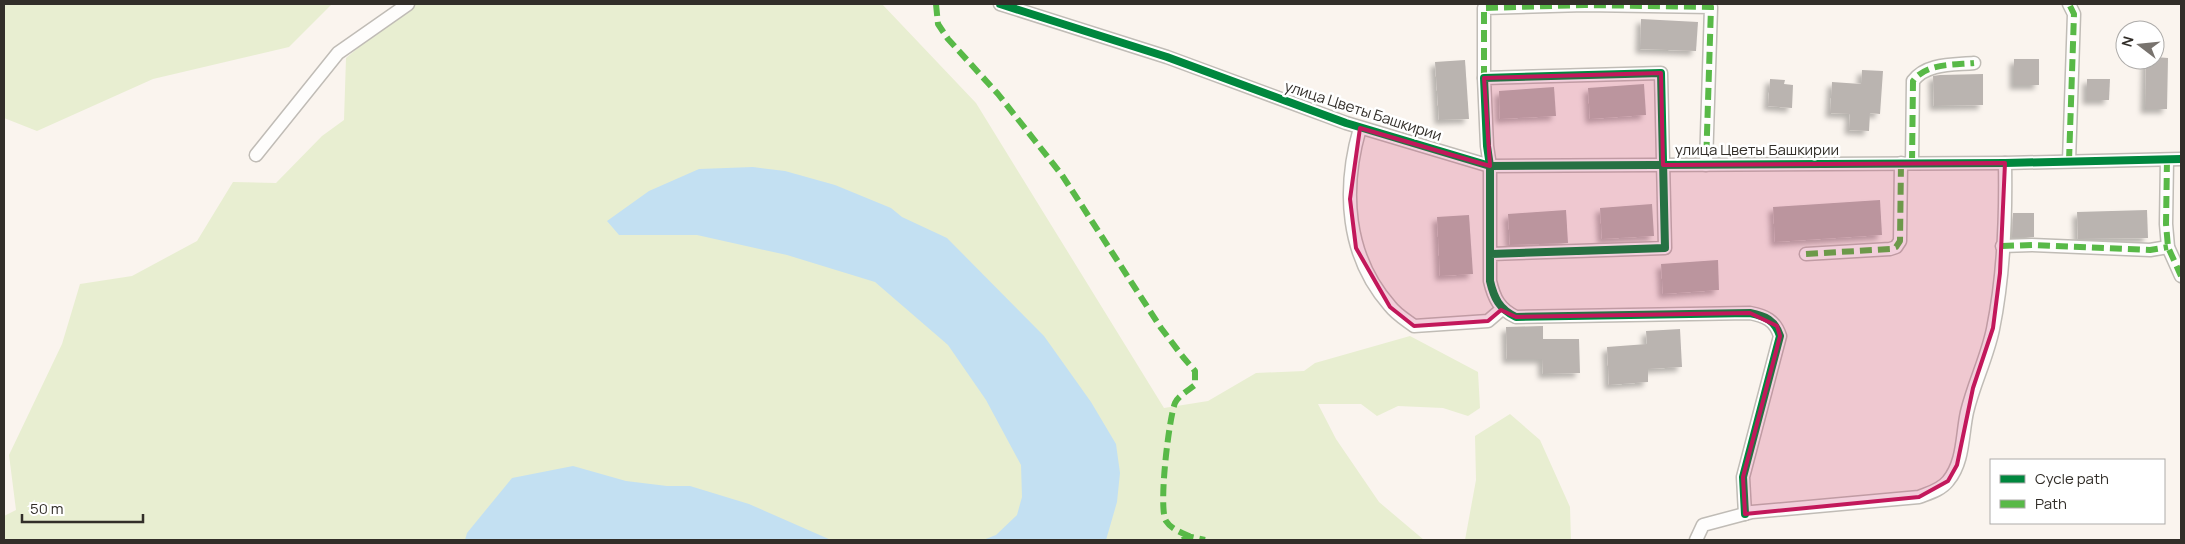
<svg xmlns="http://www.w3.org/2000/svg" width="2185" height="544" viewBox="0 0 2185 544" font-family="Manrope,sans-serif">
	<defs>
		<filter id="shadow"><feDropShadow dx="-4.5" dy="4.5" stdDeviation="2.5" flood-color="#0004"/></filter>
	</defs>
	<rect width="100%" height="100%" fill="#faf4ee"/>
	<g fill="#e8eed1">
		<polygon points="4,4 332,4 289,47 153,79 37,131 4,118"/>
		<polygon points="410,4 882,4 976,103 1164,408 1208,401 1256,373 1304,371 1315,363 1410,336 1478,372 1480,408 1468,416 1443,408 1398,406 1377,416 1361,404 1318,404 1336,439 1379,502 1424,540 4,540 4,516 16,510 9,455 62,344 80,284 132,276 197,241 233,182 276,183 322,136 344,120 346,58"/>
		<polygon points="1510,414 1540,440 1570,507 1571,540 1465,540 1476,480 1475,436"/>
	</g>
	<g fill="#c3e0f2">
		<polygon points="753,167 785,171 835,185 891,208 902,217 947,238 1044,336 1091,402 1116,444 1120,473 1117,502 1106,540 983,540 996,535 1017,515 1022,497 1021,465 986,400 948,345 875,282 787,255 697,235 619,235 607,221 649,191 699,169"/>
		<polygon points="573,466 626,481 667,486 690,486 749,504 831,540 465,540 467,533 512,478"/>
	</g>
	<g fill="#bab4b0" filter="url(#shadow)">
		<polygon points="1641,19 1698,22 1696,51 1640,49"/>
		<polygon points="2155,57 2168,58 2167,109 2145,109 2146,60 2155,60"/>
		<rect x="2014" y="59" width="25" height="26"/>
		<polygon points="1465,60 1469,119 1439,120 1435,62"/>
		<polygon points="1862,70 1883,71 1880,114 1870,113 1869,131 1849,130 1850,114 1830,113 1832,82 1861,84"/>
		<polygon points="1983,74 1983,105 1934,106 1933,76 1940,75"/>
		<polygon points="1770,79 1785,80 1784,84 1793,85 1792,108 1768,106"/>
		<polygon points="2087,79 2110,79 2109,100 2087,100"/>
		<polygon points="1644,84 1646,115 1590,119 1588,88"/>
		<polygon points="1554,87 1556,116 1500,119 1499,91"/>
		<polygon points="1880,200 1882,235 1775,242 1773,207"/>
		<polygon points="1652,204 1654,236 1602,239 1600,208"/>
		<polygon points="1566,210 1568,243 1510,245 1508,214"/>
		<polygon points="2147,210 2148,238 2078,239 2077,212"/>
		<polygon points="2013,213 2034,213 2034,237 2012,237"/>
		<polygon points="1469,215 1473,274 1440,276 1437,217"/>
		<polygon points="1718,260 1719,290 1663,294 1661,264"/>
		<polygon points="1543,326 1543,339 1579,339 1580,373 1543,374 1542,359 1507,359 1506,327"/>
		<polygon points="1680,329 1682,367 1648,369 1648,382 1609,385 1607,347 1647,344 1646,331"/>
	</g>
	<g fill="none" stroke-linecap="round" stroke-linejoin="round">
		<defs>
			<g id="minor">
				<polyline points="1000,4 1167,57 1346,123 1490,166 2005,163 2181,159"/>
				<polyline points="1484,78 1484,8 1585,5 1711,7 1706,165"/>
				<path d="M1360,128C1342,190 1346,256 1390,306C1396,314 1406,320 1414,326L1488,321L1502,309"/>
				<polyline points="256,155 338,53 408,4"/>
				<polyline points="2167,160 2166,224 2168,247 2181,276"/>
				<polyline points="2069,161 2074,14 2069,4"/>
				<path d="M1912,163L1913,81C1926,63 1953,65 1974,63"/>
				<polyline points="2002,246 2032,245 2150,250 2168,247"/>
				<path d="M1491,254L1665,248L1661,73L1484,78L1487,146L1490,166V281C1494,298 1499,309 1516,317L1750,313C1765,316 1775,320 1780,336L1743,477L1745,514"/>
				<polyline points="1806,254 1890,249 1896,247 1900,241 1901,163"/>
				<path d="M1696,540L1703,525L1752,512L1919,497C1929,493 1941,490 1948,481C1964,462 1962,434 1967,412C1974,383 1987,358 1993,329C2004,275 2006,217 2005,163"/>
			</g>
		</defs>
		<use href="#minor" stroke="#c0bcb6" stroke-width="15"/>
		<use href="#minor" stroke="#fefdfc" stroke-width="12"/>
		<g stroke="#58b947" stroke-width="6" stroke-dasharray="12 6" stroke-linecap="butt">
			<path d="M936,4L938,24L948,39L998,94L1062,175L1161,328L1183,357L1195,371V385C1189,390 1178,396 1175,403C1169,418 1158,508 1166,521C1171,529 1182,533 1191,537"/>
			<polyline points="1484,78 1484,8 1585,5 1711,7 1706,165"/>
			<polyline points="2167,160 2166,224 2168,247 2181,276"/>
			<polyline points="2069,161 2074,14 2069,4"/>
			<path d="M1912,163L1913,81C1926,63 1953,65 1974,63"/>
			<polyline points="2002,246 2032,245 2150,250 2168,247"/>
			<polyline points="1806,254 1890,249 1896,247 1900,241 1901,163"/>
			<polyline points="1182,540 1191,537 1205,540"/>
		</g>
		<defs>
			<g id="cycleway">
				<polyline points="1000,4 1167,57 1346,123 1490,166 2005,163 2181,159"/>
				<path d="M1491,254L1665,248L1661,73L1484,78L1487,146L1490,166V281C1494,298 1499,309 1516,317L1750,313C1765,316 1775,320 1780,336L1743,477L1745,514"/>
			</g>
		</defs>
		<use href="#cycleway" stroke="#fff" stroke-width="11"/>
		<use href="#cycleway" stroke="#00873e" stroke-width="8"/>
	</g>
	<path fill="#c2185b" fill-opacity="0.2" stroke="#c2185b" stroke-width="4" stroke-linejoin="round" d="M1661,73L1663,165L2005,163L2000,273L1993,328L1973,388L1957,465L1948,481L1919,497L1745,514L1743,477L1780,336L1777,326L1750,313L1516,317L1501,310L1488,321L1414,326L1390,307L1356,248L1350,199L1360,128L1490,166L1484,78Z"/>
	<g text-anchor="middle" stroke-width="5" stroke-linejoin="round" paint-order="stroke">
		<g font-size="15" fill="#322e29" stroke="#fff">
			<text transform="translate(1363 111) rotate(18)" y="5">улица Цветы Башкирии</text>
			<text x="1757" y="155">улица Цветы Башкирии</text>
		</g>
	</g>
	<rect width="2185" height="544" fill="none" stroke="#322e29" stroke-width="10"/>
	<rect x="1990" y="459" width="175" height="65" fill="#ffffff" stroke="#adaba9"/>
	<rect x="2000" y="475" width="25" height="8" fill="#00873e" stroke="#adaba9"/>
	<text x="2035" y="484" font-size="15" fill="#322e29">Cycle path</text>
	<rect x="2000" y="500" width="25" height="8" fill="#58b947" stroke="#adaba9"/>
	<text x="2035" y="509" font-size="15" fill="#322e29">Path</text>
	<g transform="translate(2140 45) rotate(286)"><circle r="24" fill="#ffffff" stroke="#adaba9"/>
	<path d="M0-4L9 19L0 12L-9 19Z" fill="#78736e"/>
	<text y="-8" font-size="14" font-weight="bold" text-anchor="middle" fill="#322e29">N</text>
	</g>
	<path d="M22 514v8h121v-8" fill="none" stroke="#322e29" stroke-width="2.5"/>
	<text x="30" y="514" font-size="15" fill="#322e29" stroke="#ffffff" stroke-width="4" paint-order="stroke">50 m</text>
</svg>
